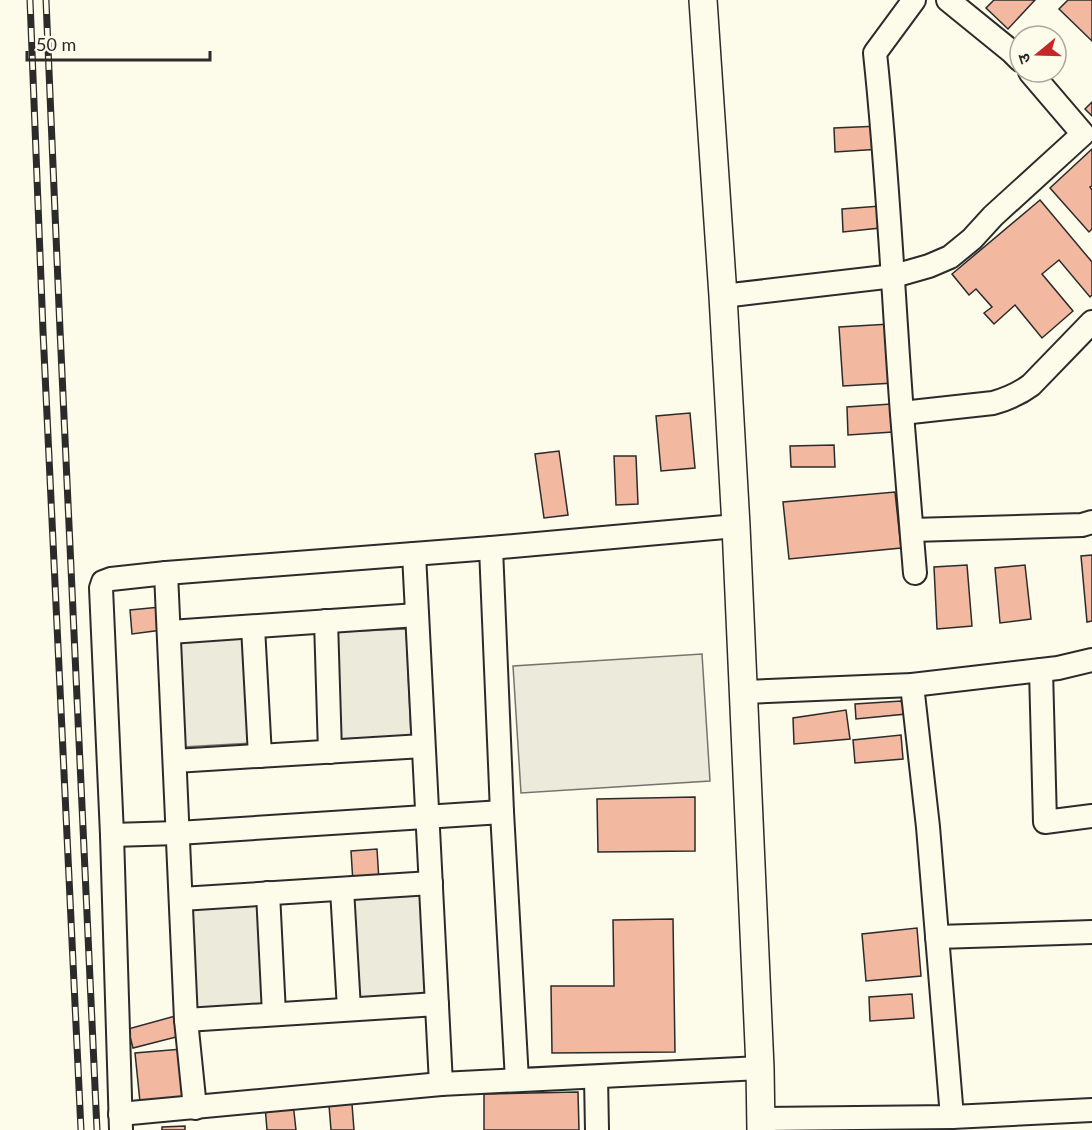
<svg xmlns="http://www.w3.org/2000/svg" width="1092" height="1130" viewBox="0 0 1092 1130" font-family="Lato,'Noto Sans Devanagari',sans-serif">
	<rect width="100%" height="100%" fill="#fdfbea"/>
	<g fill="#ecebdb" stroke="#74746e" stroke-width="1.5">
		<polygon points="406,629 411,736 340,739 335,632"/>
		<polygon points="248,637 253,743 182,747 177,640"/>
		<polygon points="702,654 710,781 521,793 513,666"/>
		<polygon points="421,892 426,998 355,1002 350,895"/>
		<polygon points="260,902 265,1008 194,1012 189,905"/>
	</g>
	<g fill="#f2b8a0" stroke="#2b2b2b" stroke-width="1.5">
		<polygon points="994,0 1035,0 1008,29 986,8"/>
		<polygon points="1068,0 1092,0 1092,41 1059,9"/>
		<polygon points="1092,102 1092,116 1085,109"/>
		<polygon points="880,126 881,149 835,152 834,128"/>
		<polygon points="1092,149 1092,186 1090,187 1092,190 1092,229 1089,232 1050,188"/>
		<polygon points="1040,200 1092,262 1092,295 1090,297 1059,260 1042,274 1073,311 1042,338 1015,305 994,324 984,313 992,307 976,289 969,295 952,274"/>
		<polygon points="880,206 880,228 843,232 842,209"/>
		<polygon points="890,324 894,383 843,386 839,327"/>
		<polygon points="891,404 893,432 848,435 847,407"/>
		<polygon points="690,413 695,468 661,471 656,416"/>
		<polygon points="834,445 835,467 791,467 790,446"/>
		<polygon points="559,451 568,515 544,518 535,454"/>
		<polygon points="614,456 636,456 638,504 616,505"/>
		<polygon points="895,492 901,548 789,559 783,502"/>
		<polygon points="1092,555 1092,621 1087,622 1081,556"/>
		<polygon points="967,565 972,626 937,629 934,567"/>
		<polygon points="1025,565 1031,619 1000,623 995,568"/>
		<polygon points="160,607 162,630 132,634 130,610"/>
		<polygon points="901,701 906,714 856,719 855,704"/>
		<polygon points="846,710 850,739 794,744 793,718"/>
		<polygon points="901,735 903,759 855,763 853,740"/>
		<polygon points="695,797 695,851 598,852 597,799"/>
		<polygon points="377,849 379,881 353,883 351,851"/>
		<polygon points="673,919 675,1052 552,1053 551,986 614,986 613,920"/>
		<polygon points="917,928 921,976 866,981 862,934"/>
		<polygon points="912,994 914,1018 870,1021 869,997"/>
		<polygon points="179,1015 184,1035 133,1048 128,1029"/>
		<polygon points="182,1049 186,1098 140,1102 135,1053"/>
		<polygon points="578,1092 579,1130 484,1130 484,1094"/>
		<polygon points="293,1103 296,1130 267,1130 265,1106"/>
		<polygon points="352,1104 354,1130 331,1130 329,1105"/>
		<polygon points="185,1126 185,1130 162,1130 162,1127"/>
	</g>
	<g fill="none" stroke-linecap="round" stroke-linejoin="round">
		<defs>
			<g id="minor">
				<path d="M914,0L875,53C888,173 893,293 902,414C906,467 911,520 915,573"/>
				<polyline points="948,0 1012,52 1020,60"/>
				<polyline points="723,296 894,276 929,266 950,257 972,239 993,216 1083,134 1030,72"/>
				<path d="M902,413L993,403C1007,399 1019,394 1031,385L1092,322"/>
				<polyline points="912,530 1082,525 1092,522"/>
				<polyline points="491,548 502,812 517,1080"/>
				<polyline points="414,554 441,1084"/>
				<polyline points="166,573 186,1020 195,1108"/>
				<polyline points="326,621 330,752"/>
				<polyline points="253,627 260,756"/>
				<polyline points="170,632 417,615"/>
				<polyline points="1041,670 1045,822 1092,816"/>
				<polyline points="912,685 928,827 952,1117"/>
				<polyline points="744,692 912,685 1058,668 1092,660"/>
				<polyline points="175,761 423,746"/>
				<polyline points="112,835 178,833 502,812"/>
				<polyline points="342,889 349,1009"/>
				<polyline points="268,893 274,1014"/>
				<polyline points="181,899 431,883"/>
				<polyline points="937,937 1092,932"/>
				<polyline points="186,1020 437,1004"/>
				<polyline points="596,1077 597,1130"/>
				<polyline points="120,1114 441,1084 760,1068"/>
				<polyline points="760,1119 952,1117 1092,1110"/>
				<polyline points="121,1130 112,835 101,588 103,582 111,579 166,573 491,548 736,526"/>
			</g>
			<polyline id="tertiary" points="703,0 723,296 736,526 760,1068 761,1130"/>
		</defs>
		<use href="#minor" stroke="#2b2b2b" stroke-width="26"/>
		<use href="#tertiary" stroke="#2b2b2b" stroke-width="30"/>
		<use href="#minor" stroke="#fdfbea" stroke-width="22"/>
		<use href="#tertiary" stroke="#fdfbea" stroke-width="27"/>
		<defs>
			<g id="rail">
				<polyline points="30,0 43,331 81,1130"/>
				<polyline points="46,0 60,330 97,1130"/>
			</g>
		</defs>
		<use href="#rail" stroke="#2b2b2b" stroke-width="7"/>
		<use href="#rail" stroke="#fdfbea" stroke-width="4.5" stroke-dasharray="14" stroke-linecap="butt"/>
	</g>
	<g transform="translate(1038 54) rotate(251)"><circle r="28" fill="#fdfbea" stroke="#a9a89e" stroke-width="1.5"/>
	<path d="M0-4.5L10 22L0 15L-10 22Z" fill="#c62828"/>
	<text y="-9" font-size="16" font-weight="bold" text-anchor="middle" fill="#2b2b2b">उ</text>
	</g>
	<path d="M27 51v9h183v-9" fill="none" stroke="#2b2b2b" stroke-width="3"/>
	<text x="36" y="51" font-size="18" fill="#2b2b2b" stroke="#fdfbea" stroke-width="4.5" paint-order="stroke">50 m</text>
</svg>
